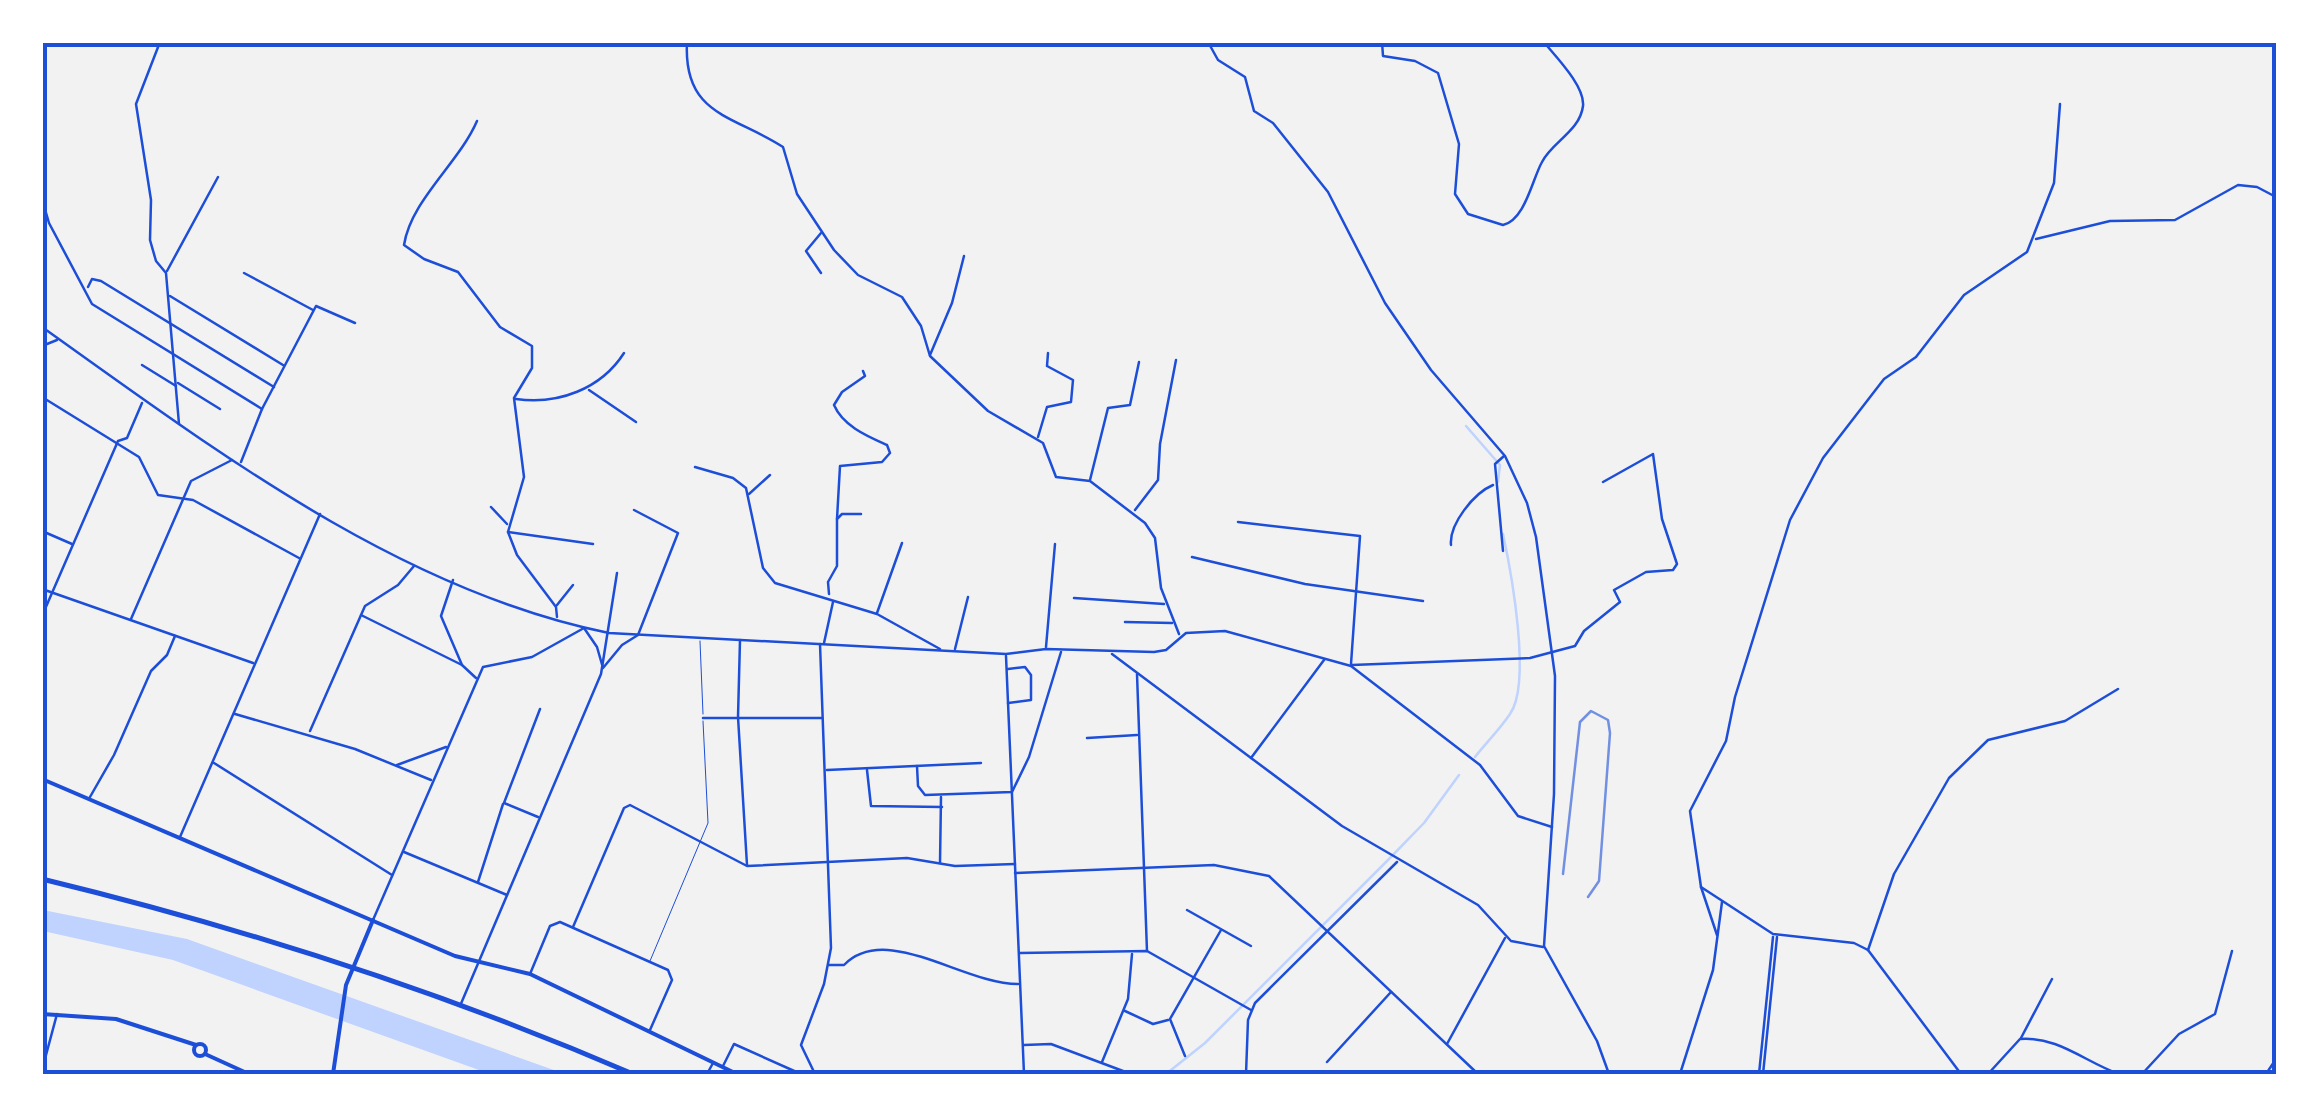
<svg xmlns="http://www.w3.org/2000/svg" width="2319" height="1117" viewBox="0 0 2319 1117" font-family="Montserrat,sans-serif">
	<rect width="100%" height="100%" fill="#f2f2f2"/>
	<polygon fill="#bfd3fe" points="43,910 187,939 565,1074 490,1074 173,960 43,931"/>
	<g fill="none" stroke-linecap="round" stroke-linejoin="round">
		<g stroke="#bfd3fe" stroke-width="2.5">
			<polyline points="1466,426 1500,465 1498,482"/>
			<path d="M1475,757C1486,743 1500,729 1510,714C1532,683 1511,571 1503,534"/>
			<polyline points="1166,1074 1205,1043 1386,862 1424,823 1459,775"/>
		</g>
		<g stroke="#1d4ed8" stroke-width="1">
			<polyline points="700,641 703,714"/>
			<polyline points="650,961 708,823 703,721"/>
		</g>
		<g stroke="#1d4ed8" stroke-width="2.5">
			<polyline points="1759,1074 1773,937"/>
			<polyline points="1763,1074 1777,937"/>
		</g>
		<g stroke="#1d4ed8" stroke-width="2.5">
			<polyline points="115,42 158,46"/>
			<polyline points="160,42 136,104 151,200 150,240 156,261 166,273 179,424"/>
			<path d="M687,42C683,116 734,115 783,147L797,194L834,250L858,275L902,297L921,326L930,356L988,411L1043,443L1056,477L1090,481L1145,523L1155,538L1161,588L1179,634"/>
			<polyline points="1208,42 1218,60 1245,77 1254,111 1273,123 1328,192 1385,303 1431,370 1505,456 1527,503 1536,537 1555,676 1554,794 1544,946 1597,1041 1609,1074"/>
			<path d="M1382,42L1383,56L1415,61L1438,73L1459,144L1455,194L1468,214L1503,225C1525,220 1532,180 1542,162C1552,142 1580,131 1583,106C1585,88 1560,61 1548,47"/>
			<path d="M477,121C459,163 411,200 404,245L424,259L458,272L500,327L532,346V368L514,398L524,477L508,532L517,555L556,607L557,617"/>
			<polyline points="42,199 49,223 92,304 262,409"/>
			<polyline points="821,233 806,251 821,273"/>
			<polyline points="2036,239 2110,221 2175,220 2238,185 2257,187 2276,197"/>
			<polyline points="167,271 218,177"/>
			<polyline points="244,273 313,310"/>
			<polyline points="88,287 92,279 101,281 274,387"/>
			<polyline points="170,296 283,365"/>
			<path d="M42,327C212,448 400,591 609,633L1006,654L1046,649L1154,652L1166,650L1186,633L1225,631L1351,666L1480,765L1518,816L1552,827"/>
			<polyline points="42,346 57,340"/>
			<polyline points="930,355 952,303 964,256"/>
			<polyline points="142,365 176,386"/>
			<polyline points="178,383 220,409"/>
			<polyline points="589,390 636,422"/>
			<polyline points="42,397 139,457 158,495 193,500 299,558"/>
			<path d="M516,399C558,405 601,389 624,353"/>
			<polyline points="1038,437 1047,407 1071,402 1073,380 1047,366 1048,353"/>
			<polyline points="241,462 262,409 316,306 355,323"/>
			<polyline points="695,467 733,478 746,488 763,568 775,583 877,614 940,649"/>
			<polyline points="1090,480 1108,408 1130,405 1139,362"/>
			<polyline points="749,494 770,475"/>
			<polyline points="491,507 507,524"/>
			<polyline points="1135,510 1158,480 1160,444 1176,360"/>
			<path d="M837,519L840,466L882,462L890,453L887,445C867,436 843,426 834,405L842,392L865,376L863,371"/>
			<polyline points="1238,522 1360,536 1351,664"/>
			<polyline points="42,531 72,544"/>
			<polyline points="508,532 593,544"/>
			<path d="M1451,545C1449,524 1474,493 1493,485"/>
			<polyline points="1503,551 1495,464 1504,456"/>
			<polyline points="1192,557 1305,584 1423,601"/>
			<polyline points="453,580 441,616 462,665 476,678"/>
			<polyline points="42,589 253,663"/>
			<polyline points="829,594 828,582 837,566 837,519 842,514 861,514"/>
			<polyline points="1074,598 1164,604"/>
			<polyline points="557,605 573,585"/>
			<polyline points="877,613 902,543"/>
			<polyline points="361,615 462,665"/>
			<polyline points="42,616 118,441 127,438 142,403"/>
			<polyline points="131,619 191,481 232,460"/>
			<polyline points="1125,622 1172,623"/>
			<polyline points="740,640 738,717 747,865"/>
			<polyline points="824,643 833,602"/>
			<polyline points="1046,647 1055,544"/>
			<polyline points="955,649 968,597"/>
			<polyline points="1112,654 1342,826 1478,905 1511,941 1543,947"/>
			<polyline points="1006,656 1024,1074"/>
			<polyline points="1352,665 1530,658 1575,646 1584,631 1620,602 1614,590 1646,572 1673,570 1677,564 1662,519 1653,454 1603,482"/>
			<polyline points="1137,674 1147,951"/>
			<polyline points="1008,703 1031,700 1031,675 1025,667 1008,669"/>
			<polyline points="235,714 355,749 431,780"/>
			<polyline points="703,718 822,718"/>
			<polyline points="310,731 365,606 398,585 414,566"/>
			<polyline points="1087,738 1137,735"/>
			<polyline points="1251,758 1324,660"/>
			<polyline points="214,763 392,875"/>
			<polyline points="397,765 446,747"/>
			<polyline points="917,766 918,786 925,795 1012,792 1029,757 1061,652"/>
			<polyline points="827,770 981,763"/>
			<polyline points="867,770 871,806 942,807"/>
			<polyline points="90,797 114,755 151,671 167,655 175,636"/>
			<polyline points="538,817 504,803 540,709"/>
			<polyline points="180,837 320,514"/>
			<polyline points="404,852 507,895"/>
			<polyline points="940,863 941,797"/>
			<polyline points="1015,873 1214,865 1269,876 1478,1074"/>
			<polyline points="478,882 503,804"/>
			<polyline points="1701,887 1773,934 1854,943 1868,950 1961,1074"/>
			<polyline points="1187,910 1251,946"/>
			<polyline points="373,920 483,667 532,657 584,628 597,647 603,668 622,645 638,635 678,533 634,510"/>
			<polyline points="573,927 624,808 630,805 747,866 907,858 955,866 1015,864"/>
			<polyline points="1717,935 1701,887 1690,811 1726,741 1735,697 1790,520 1823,458 1884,379 1916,357 1964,295 2027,252 2054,183 2060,104"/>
			<polyline points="1868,950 1894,874 1949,778 1988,740 2065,721 2118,689"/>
			<polyline points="1020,953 1147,951 1251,1010"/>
			<path d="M829,965H844C886,922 963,984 1018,984"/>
			<polyline points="530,974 550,926 560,922 668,970 672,980 650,1030"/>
			<polyline points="460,1006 601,674 617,573"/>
			<polyline points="1125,1011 1153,1024 1168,1020"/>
			<polyline points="2021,1038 2052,979"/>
			<polyline points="1447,1044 1505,938"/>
			<polyline points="1024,1045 1051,1044 1131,1074"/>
			<polyline points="1185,1056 1170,1019 1221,930"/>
			<polyline points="1102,1062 1128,999 1132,954"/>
			<polyline points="1327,1062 1391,992"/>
			<polyline points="723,1066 734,1044 801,1074"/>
			<polyline points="42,1070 57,1014"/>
			<polyline points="707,1074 713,1063"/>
			<polyline points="815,1074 801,1045 824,984 831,948 820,644"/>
			<polyline points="1246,1074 1248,1020 1255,1003 1397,862"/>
			<polyline points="1680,1074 1713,970 1722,902"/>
			<path d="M1988,1074L2020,1039C2058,1036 2085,1062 2119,1074"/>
			<polyline points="2142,1074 2179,1034 2215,1014 2232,951"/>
			<polyline points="2266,1074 2276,1059"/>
		</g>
		<g stroke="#1d4ed8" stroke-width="4">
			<polyline points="42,779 455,956 530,974 737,1074"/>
			<polyline points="42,1014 116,1019 196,1045"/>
			<circle cx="200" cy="1050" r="6"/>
			<polyline points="205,1054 249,1074"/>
			<polyline points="333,1074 346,985 373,920"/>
		</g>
		<path stroke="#1d4ed8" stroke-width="5" d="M42,879C244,928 443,992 633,1074"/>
		<polyline stroke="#7290e2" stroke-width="2.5" points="1563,874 1580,722 1591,711 1608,720 1610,733 1599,881 1588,897"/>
	</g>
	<rect width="2319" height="1117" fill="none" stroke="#ffffff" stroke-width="90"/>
	<rect x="45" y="45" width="2229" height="1027" fill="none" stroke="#1d4ed8" stroke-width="4"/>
</svg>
